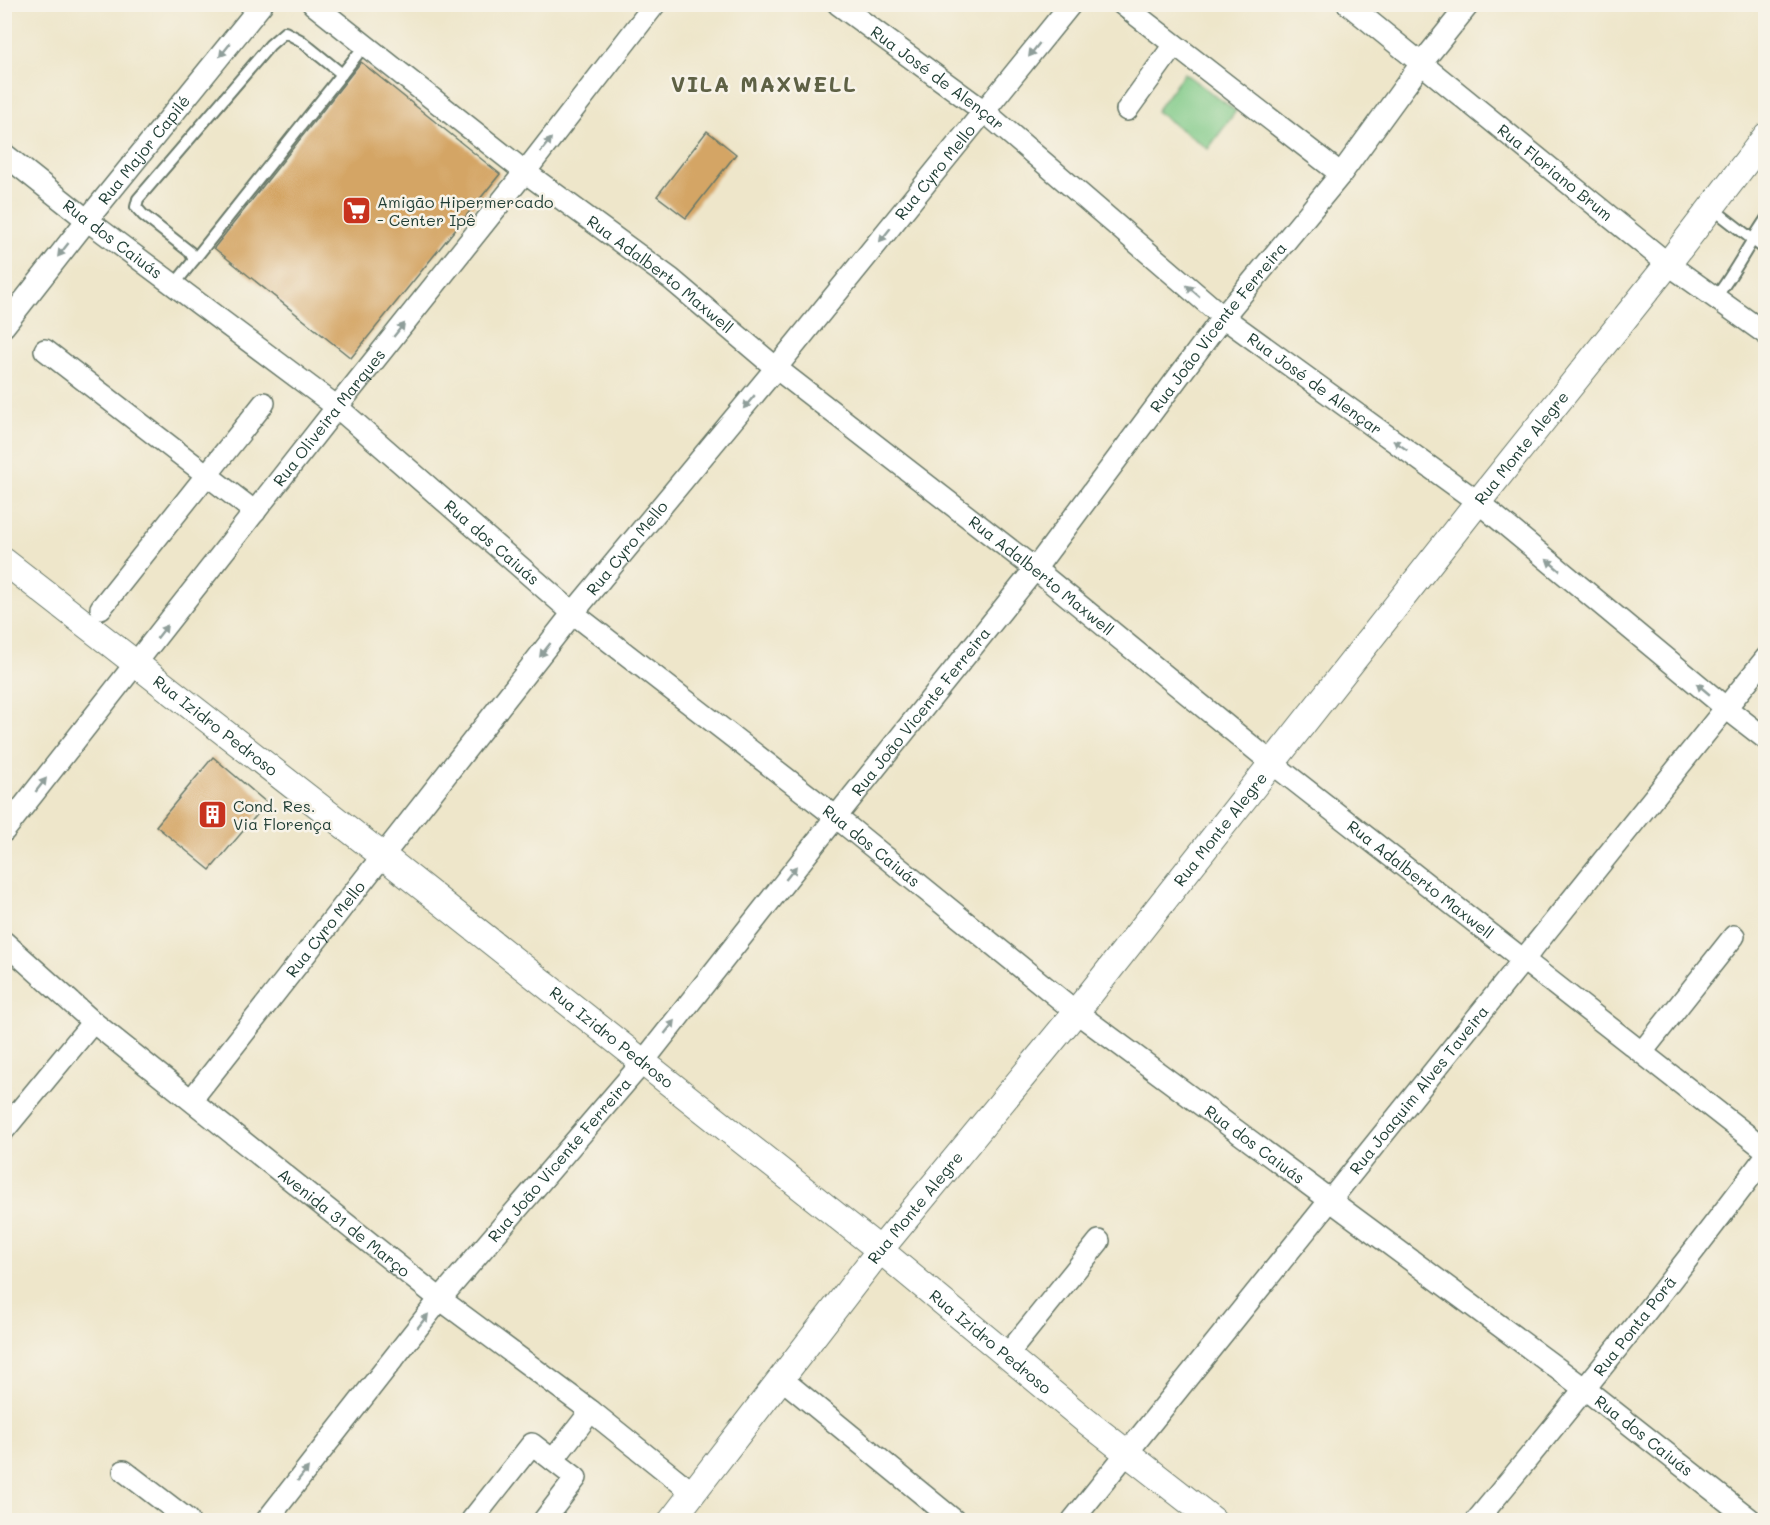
<svg xmlns="http://www.w3.org/2000/svg" width="1770" height="1525" viewBox="0 0 1770 1525" font-family="Mali,sans-serif">
	<rect width="100%" height="100%" fill="#f7f3e8"/>
	<filter id="ink" filterUnits="userSpaceOnUse"><feTurbulence type="fractalNoise" baseFrequency=".0167" numOctaves="2"/><feDisplacementMap in="SourceGraphic" scale="12" xChannelSelector="R" yChannelSelector="G"/><feConvolveMatrix kernelMatrix="1 2 1 2 8 2 1 2 1" color-interpolation-filters="sRGB"/></filter>
	<filter id="wash" filterUnits="userSpaceOnUse"><feTurbulence type="fractalNoise" baseFrequency=".008" numOctaves="4" result="noise"/><feDisplacementMap in="SourceGraphic" scale="24" xChannelSelector="R" yChannelSelector="G"/><feGaussianBlur stdDeviation="1.35" result="paint"/><feColorMatrix in="noise" values="0 0 0 0 0 0 0 0 0 0 0 0 0 0 0 0 0 1.4 0 .05"/><feComposite in="paint" operator="in"/></filter>
	<g filter="url(#wash)">
		<rect width="100%" height="100%" fill="#eee6ca"/>
		<polygon fill="#7ec986" stroke="#4e835d" stroke-width="1.5" points="1184,73 1236,111 1208,149 1156,111"/>
		<g id="blocks">
			<g fill="#d4a565">
				<polygon points="361,62 500,174 351,358 214,248"/>
				<polygon points="707,131 736,154 686,218 657,196"/>
				<polygon points="213,757 267,803 210,870 156,826"/>
			</g>
		</g>
	</g>
	<g filter="url(#ink)">
		<use href="#blocks" fill-opacity="0" stroke="#677868" stroke-width="1.5"/>
		<g fill="none" stroke-linecap="round" stroke-linejoin="round">
			<defs>
				<g id="service">
					<polyline points="1712,208 1766,250"/>
					<polyline points="194,260 342,74"/>
					<polyline points="174,285 194,260 190,252 143,215 136,207 138,199 270,45 285,32 300,40 342,74 365,45"/>
					<path d="M1715,298C1735,273 1748,245 1766,219"/>
				</g>
				<g id="minor">
					<path id="s1" d="M313,4L525,172L671,279L776,368L1035,569L1272,763L1766,1150"/>
					<path id="s2" d="M838,4L985,112L1223,317L1478,502L1726,708L1766,739"/>
					<polyline points="1122,4 1341,174"/>
					<path id="s3" d="M1348,4L1668,264L1766,334"/>
					<polyline points="1127,110 1174,45"/>
					<path id="s4" d="M4,154L87,220L337,407L573,613L836,817L1076,1012L1585,1389L1751,1520"/>
					<path id="s5" d="M4,326L87,220L262,4"/>
					<polyline points="45,350 255,512"/>
					<polyline points="101,608 264,403"/>
					<path id="s6" d="M4,831L337,407L525,172L655,4"/>
					<path id="s7" d="M4,942L93,1022L440,1299L591,1411L693,1493"/>
					<polyline points="1642,1052 1734,936"/>
					<path id="s8" d="M192,1099L573,613L776,368L1071,4"/>
					<polyline points="4,1130 93,1022"/>
					<polyline points="1007,1355 1099,1241"/>
					<polyline points="782,1379 954,1520"/>
					<polyline points="553,1460 591,1411"/>
					<polyline points="124,1471 188,1520"/>
					<path id="s9" d="M267,1520L440,1299L643,1062L836,817L1035,569L1223,317L1341,174L1421,64L1469,4"/>
					<polyline points="472,1520 532,1444 576,1478 544,1520"/>
					<path id="s10" d="M1073,1520L1766,658"/>
					<path id="s11" d="M1477,1520C1576,1401 1673,1280 1766,1156"/>
				</g>
				<g id="tertiary">
					<path id="s12" d="M4,561L383,856L880,1250L1086,1421L1213,1520"/>
					<path id="s13" d="M672,1520L880,1250L1076,1012L1478,502L1668,264L1766,136"/>
				</g>
			</defs>
			<use href="#service" stroke="#677868" stroke-width="14"/>
			<use href="#minor" stroke="#677868" stroke-width="24"/>
			<use href="#tertiary" stroke="#677868" stroke-width="28"/>
			<use href="#service" stroke="#fff" stroke-width="10"/>
			<use href="#minor" stroke="#fff" stroke-width="21"/>
			<use href="#tertiary" stroke="#fff" stroke-width="26"/>
		</g>
		<defs><path id="oneway-solid" d="M-6-.8H1V-3.2L6.5 0L1 3.2V.8H-6Z" transform="scale(1.5)"/></defs>
		<g fill="#8f9e9a">
			<use href="#oneway-solid" transform="translate(225 50) rotate(129)"/>
			<use href="#oneway-solid" transform="translate(1034 50) rotate(128)"/>
			<use href="#oneway-solid" transform="translate(546 145) rotate(-52)"/>
			<use href="#oneway-solid" transform="translate(885 235) rotate(129)"/>
			<use href="#oneway-solid" transform="translate(63 250) rotate(128)"/>
			<use href="#oneway-solid" transform="translate(1193 291) rotate(-139)"/>
			<use href="#oneway-solid" transform="translate(399 330) rotate(-51)"/>
			<use href="#oneway-solid" transform="translate(749 402) rotate(130)"/>
			<use href="#oneway-solid" transform="translate(1400 445) rotate(-144)"/>
			<use href="#oneway-solid" transform="translate(1553 565) rotate(-140)"/>
			<use href="#oneway-solid" transform="translate(162 632) rotate(-52)"/>
			<use href="#oneway-solid" transform="translate(545 650) rotate(128)"/>
			<use href="#oneway-solid" transform="translate(1703 689) rotate(-140)"/>
			<use href="#oneway-solid" transform="translate(41 785) rotate(-52)"/>
			<use href="#oneway-solid" transform="translate(791 873) rotate(-52)"/>
			<use href="#oneway-solid" transform="translate(670 1027) rotate(-52)"/>
			<use href="#oneway-solid" transform="translate(423 1321) rotate(-52)"/>
			<use href="#oneway-solid" transform="translate(303 1474) rotate(-52)"/>
		</g>
	</g>
	<defs>
		<symbol id="supermarket-square" viewBox="-11 -11 22 22"><rect x="-9" y="-9" width="18" height="18" rx="4" fill="#c8321e" stroke="#f7f3e8"/><path d="M-6-5.5h2.5l.6 2H6L4.5 2H-2.5L-4.4-4H-6ZM-1.5 3.2a1.3 1.3 0 1 0 .1 0ZM3 3.2a1.3 1.3 0 1 0 .1 0Z" fill="#fff"/></symbol>
		<symbol id="building-square" viewBox="-11 -11 22 22"><rect x="-9" y="-9" width="18" height="18" rx="4" fill="#c8321e" stroke="#f7f3e8"/><path d="M-4-6H4V6H1V3H-1V6H-4ZM-2.5-4.3h1.7v1.8h-1.7ZM.8-4.3h1.7v1.8H.8ZM-2.5-1h1.7V.8h-1.7ZM.8-1h1.7V.8H.8Z" fill="#fff"/></symbol>
	</defs>
	<g fill-rule="evenodd">
		<use href="#supermarket-square" x="340" y="194" width="33" height="33"/>
		<use href="#building-square" x="196" y="798" width="33" height="33"/>
	</g>
	<g text-anchor="middle" stroke-width="5" stroke-linejoin="round" paint-order="stroke">
		<g font-size="16" fill="#1f3d34" stroke="#f7f3e8">
			<text dy="6" stroke="none"><textPath href="#s2" startOffset="124">Rua José de Alençar</textPath></text>
			<text dy="6" stroke="none"><textPath href="#s5" startOffset="225">Rua Major Capilé</textPath></text>
			<text dy="6" stroke="none"><textPath href="#s3" startOffset="267">Rua Floriano Brum</textPath></text>
			<text dy="6" stroke="none"><textPath href="#s8" startOffset="1188">Rua Cyro Mello</textPath></text>
			<text dy="6" stroke="none"><textPath href="#s4" startOffset="138">Rua dos Caiuás</textPath></text>
			<text dy="6" stroke="none"><textPath href="#s1" startOffset="440">Rua Adalberto Maxwell</textPath></text>
			<text dy="6" stroke="none"><textPath href="#s9" startOffset="1526">Rua João Vicente Ferreira</textPath></text>
			<text dy="6" stroke="none"><textPath href="#s2" startOffset="610">Rua José de Alençar</textPath></text>
			<text dy="6" stroke="none"><textPath href="#s6" startOffset="526">Rua Oliveira Marques</textPath></text>
			<text dy="6" stroke="none"><textPath href="#s13" startOffset="1368">Rua Monte Alegre</textPath></text>
			<text dy="6" stroke="none"><textPath href="#s4" startOffset="624">Rua dos Caiuás</textPath></text>
			<text dy="6" stroke="none"><textPath href="#s8" startOffset="702">Rua Cyro Mello</textPath></text>
			<text dy="6" stroke="none"><textPath href="#s1" startOffset="926">Rua Adalberto Maxwell</textPath></text>
			<text dy="6" stroke="none"><textPath href="#s9" startOffset="1040">Rua João Vicente Ferreira</textPath></text>
			<text dy="6" stroke="none"><textPath href="#s12" startOffset="268">Rua Izidro Pedroso</textPath></text>
			<text dy="6" stroke="none"><textPath href="#s13" startOffset="882">Rua Monte Alegre</textPath></text>
			<text dy="6" stroke="none"><textPath href="#s4" startOffset="1110">Rua dos Caiuás</textPath></text>
			<text dy="6" stroke="none"><textPath href="#s1" startOffset="1412">Rua Adalberto Maxwell</textPath></text>
			<text dy="6" stroke="none"><textPath href="#s8" startOffset="216">Rua Cyro Mello</textPath></text>
			<text dy="6" stroke="none"><textPath href="#s12" startOffset="772">Rua Izidro Pedroso</textPath></text>
			<text dy="6" stroke="none"><textPath href="#s10" startOffset="552">Rua Joaquim Alves Taveira</textPath></text>
			<text dy="6" stroke="none"><textPath href="#s4" startOffset="1596">Rua dos Caiuás</textPath></text>
			<text dy="6" stroke="none"><textPath href="#s9" startOffset="464">Rua João Vicente Ferreira</textPath></text>
			<text dy="6" stroke="none"><textPath href="#s13" startOffset="396">Rua Monte Alegre</textPath></text>
			<text dy="6" stroke="none"><textPath href="#s7" startOffset="441">Avenida 31 de Março</textPath></text>
			<text dy="6" stroke="none"><textPath href="#s11" startOffset="250">Rua Ponta Porã</textPath></text>
			<text dy="6" stroke="none"><textPath href="#s12" startOffset="1258">Rua Izidro Pedroso</textPath></text>
			<text dy="6" stroke="none"><textPath href="#s4" startOffset="2082">Rua dos Caiuás</textPath></text>
		</g>
		<g font-size="16" fill="#1f3d34" stroke="#f7f3e8" text-anchor="start">
			<text x="377" y="208">Amigão Hipermercado<tspan x="377" dy="18">- Center Ipê</tspan></text>
			<text x="233" y="812">Cond. Res.<tspan x="233" dy="18">Via Florença</tspan></text>
		</g>
		<g font-size="22" font-weight="bold" letter-spacing="1.5" fill="#5e6145" stroke="#f7f3e8">
			<text x="764" y="92">VILA MAXWELL</text>
		</g>
	</g>
	<rect width="1770" height="1525" fill="none" stroke="#f7f3e8" stroke-width="24"/>
</svg>
